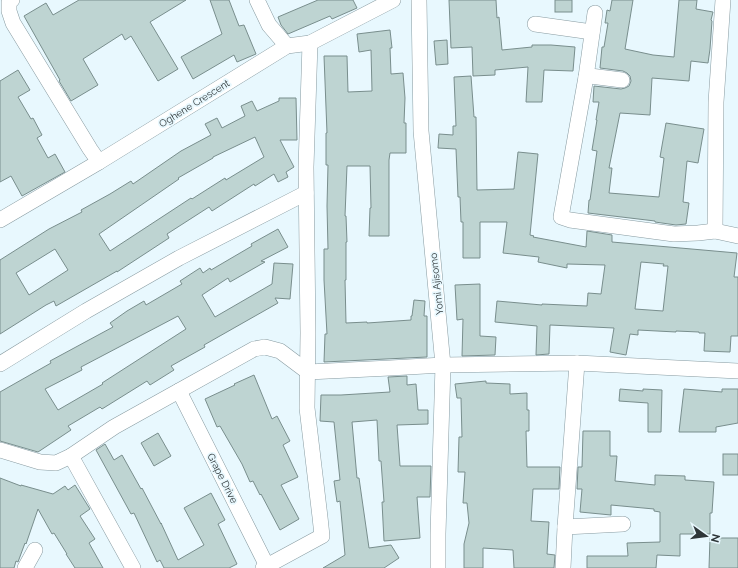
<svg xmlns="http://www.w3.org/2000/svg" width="738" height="568" viewBox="0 0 738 568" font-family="Raleway,sans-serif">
	<rect width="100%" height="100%" fill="#e8f8fe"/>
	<g fill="#bed4d2" stroke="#798e8d" fill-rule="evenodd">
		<polygon points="79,0 186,0 150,22 178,69 158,81 131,36 125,40 122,34 83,59 98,85 71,101 59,81 60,80 24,16 46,3 53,15"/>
		<polygon points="210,0 229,0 239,26 244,25 256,54 237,62 234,55 193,79 181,57 222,34"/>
		<polygon points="318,0 353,0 357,8 332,19 330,16 288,34 281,25 278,17"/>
		<polygon points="449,0 496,0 497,18 499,17 502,50 532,47 532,45 551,45 575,47 573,71 544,70 542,102 526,102 528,67 495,70 495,75 473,76 472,47 451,48"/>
		<rect x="555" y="0" width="17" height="12"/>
		<polygon points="612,0 633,0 625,49 653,55 674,57 679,0 697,0 696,9 713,12 711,20 712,21 710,49 708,63 691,61 689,81 652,78 650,115 620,113 609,168 612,168 609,193 659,197 664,158 660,157 666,123 704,129 698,163 687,161 683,202 689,203 686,224 676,225 655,222 655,221 588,213 589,200 590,200 597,151 592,150 597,120 596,120 599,102 593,102 594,86 621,89 625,88 629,86 631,81 630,76 627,73 623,71 600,68 602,47 604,47 608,23 605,23 607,10 610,11"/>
		<polygon points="390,30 392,48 390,48 391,74 403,73 405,98 404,123 406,123 406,153 390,153 389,160 389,236 369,236 370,208 371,208 370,166 347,166 345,216 346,216 347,242 346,242 346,280 345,280 346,323 367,322 367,323 411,320 411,316 412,316 414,300 425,301 424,316 427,316 427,357 324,362 325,334 327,334 324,280 324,249 328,249 327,206 328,165 326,165 326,133 327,133 324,56 347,56 348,92 372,91 371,50 359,52 357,34"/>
		<polygon points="447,40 448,64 436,65 434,41"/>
		<polygon points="18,70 30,90 18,97 31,119 33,118 42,135 37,138 48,158 55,154 65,172 22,196 11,176 0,182 0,81"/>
		<path d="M471,76L474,117H476L477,190L514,189L518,152L538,154L530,235L534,236L533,237L586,247L587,231L612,235V242L737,253L734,277H738V336H731L730,352L704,351L705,333H699V332L676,331V332L638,330V335L630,334L626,355L610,352L614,328L550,325L549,354L536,355L537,326L495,322L497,301L542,305V304L587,306L588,293L601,294L605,265L567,264V268L538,262L539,257L503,253L507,222H480V258H463V222H461L460,197H458L456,149L438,148L439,134L453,135V126H456L454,77ZM641,262L664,264L663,266H668L663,311L635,309Z"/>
		<path d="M279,98H296L297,140H280L294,167L286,172L288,177L278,182L274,174L255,186L254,184L212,211L209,207L167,234L169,238L117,272V271L56,306L54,301L46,305L0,334V260L49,229L82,212L81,210L110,194L131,181L133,184L181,151L211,135L205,124L217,118L222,128L245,116L241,106L252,101L257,111L279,101ZM255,137L264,157L226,180L225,178L192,199L191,198L110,251L99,234L179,179L178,178L213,158V157ZM55,249L68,270L29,295L16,273Z"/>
		<path d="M278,229L288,247L261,261L265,262L230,282L228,278L202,295L215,317L272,284L274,263L293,264L290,299L275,298L278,303L204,345L205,347L171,366L174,370L150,385L147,381L102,409L100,407L68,426L71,430L38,452L0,441V392L51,363L50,361L113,327L110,323L127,311L144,301L146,305L182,284L180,281L200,268L203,273L210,268L211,270L252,246L251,244ZM178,316L186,329L102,383L103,384L58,410L45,389L82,370L81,367Z"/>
		<polygon points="480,284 480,336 496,337 495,355 462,356 463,319 457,320 455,285"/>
		<polygon points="254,375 272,419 277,416 290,441 283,445 298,477 281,485 299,519 280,530 261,494 260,495 253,481 250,482 242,464 220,426 217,427 205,399 235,385 234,384"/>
		<polygon points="407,376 407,385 416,384 418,410 428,410 428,424 397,425 400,466 431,466 430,497 417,497 420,538 384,541 382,502 384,502 381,461 379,461 377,420 352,422 357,478 359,478 369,548 391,545 399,558 384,568 323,568 345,555 340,501 337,502 334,481 340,480 334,422 320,421 321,395 341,395 390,392 388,377"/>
		<polygon points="486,381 486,383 510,384 510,394 527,393 527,410 529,410 529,431 526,431 527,467 560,467 559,489 533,489 531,521 549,522 547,554 555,555 554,568 514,568 513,550 483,548 483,568 464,568 464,544 469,523 467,503 463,503 465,472 458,472 459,437 462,437 461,398 457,398 455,384"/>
		<polygon points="620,389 643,391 643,389 662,390 661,432 648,432 648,403 619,401"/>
		<polygon points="684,389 722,392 722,389 738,389 738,423 716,427 716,432 679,432"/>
		<polygon points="583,431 610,431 610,456 617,456 615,481 655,485 655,475 685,476 685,480 714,482 712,513 710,513 710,534 680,534 680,556 657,555 656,568 587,568 587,556 628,556 627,543 660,542 660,512 654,511 654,509 611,505 611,515 580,512 582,489 577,489 578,467 582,467"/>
		<polygon points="158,433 171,456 154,466 141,443"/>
		<polygon points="105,444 114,460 122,455 141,489 142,488 161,524 161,523 178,560 204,545 184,508 211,493 225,520 218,524 237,564 229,568 164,568 160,560 157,562 134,513 131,514 96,450"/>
		<rect x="723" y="454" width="15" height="21"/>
		<polygon points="0,478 21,486 21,485 53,494 65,486 68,490 75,485 90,509 80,516 95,539 89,543 103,568 75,568 66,554 67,554 54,533 52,534 38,509 26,544 25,543 18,562 16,561 14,568 0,568"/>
		<polygon points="710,538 738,538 738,568 709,568"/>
	</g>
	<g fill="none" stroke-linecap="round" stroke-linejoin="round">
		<defs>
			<g id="minor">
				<polyline points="12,0 9,2 9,11 13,23 90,149 99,162"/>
				<polyline points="257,0 269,25 287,46"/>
				<polyline points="419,0 421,131 443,365 438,534 438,568"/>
				<polyline points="595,13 586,77 561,217 570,220 674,234 698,233 715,231 738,236"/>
				<polyline points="535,24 592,32"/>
				<polyline points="586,77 590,76 622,80"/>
				<polyline points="0,220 99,162 287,46 310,43 393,0"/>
				<polyline points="715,231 716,102 723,0"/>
				<polyline points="0,364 86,311 179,258 306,193"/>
				<polyline points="179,391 267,566"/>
				<polyline points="0,450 40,462 56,463 71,456 114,427 254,349 265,347 280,351 308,372 390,368 443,365 577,363 738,371"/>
				<polyline points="71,456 133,568"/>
				<polyline points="565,527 623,524"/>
				<polyline points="25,568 35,550"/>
				<polyline points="263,568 322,536 320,517 307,408 308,333 306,167 310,43"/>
				<polyline points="563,568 565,527 577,363"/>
			</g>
		</defs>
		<use href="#minor" stroke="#889ba1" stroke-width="16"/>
		<use href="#minor" stroke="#fff" stroke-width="15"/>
	</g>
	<g text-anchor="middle" stroke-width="3.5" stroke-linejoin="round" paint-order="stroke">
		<g font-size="10" fill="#2e3638" stroke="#e8f8fe">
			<text transform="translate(194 103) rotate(-32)" y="4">Oghene Crescent</text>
			<text transform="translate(436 284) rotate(-96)" y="4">Yomi Ajisomo</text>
			<text transform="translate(223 478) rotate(63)" y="4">Grape Drive</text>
		</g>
	</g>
	<g transform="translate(706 536) rotate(104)" stroke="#e8f8fe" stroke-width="3" paint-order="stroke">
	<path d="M0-3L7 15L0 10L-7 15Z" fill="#2e3638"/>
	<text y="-6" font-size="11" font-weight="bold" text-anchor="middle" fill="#2e3638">N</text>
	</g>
</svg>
